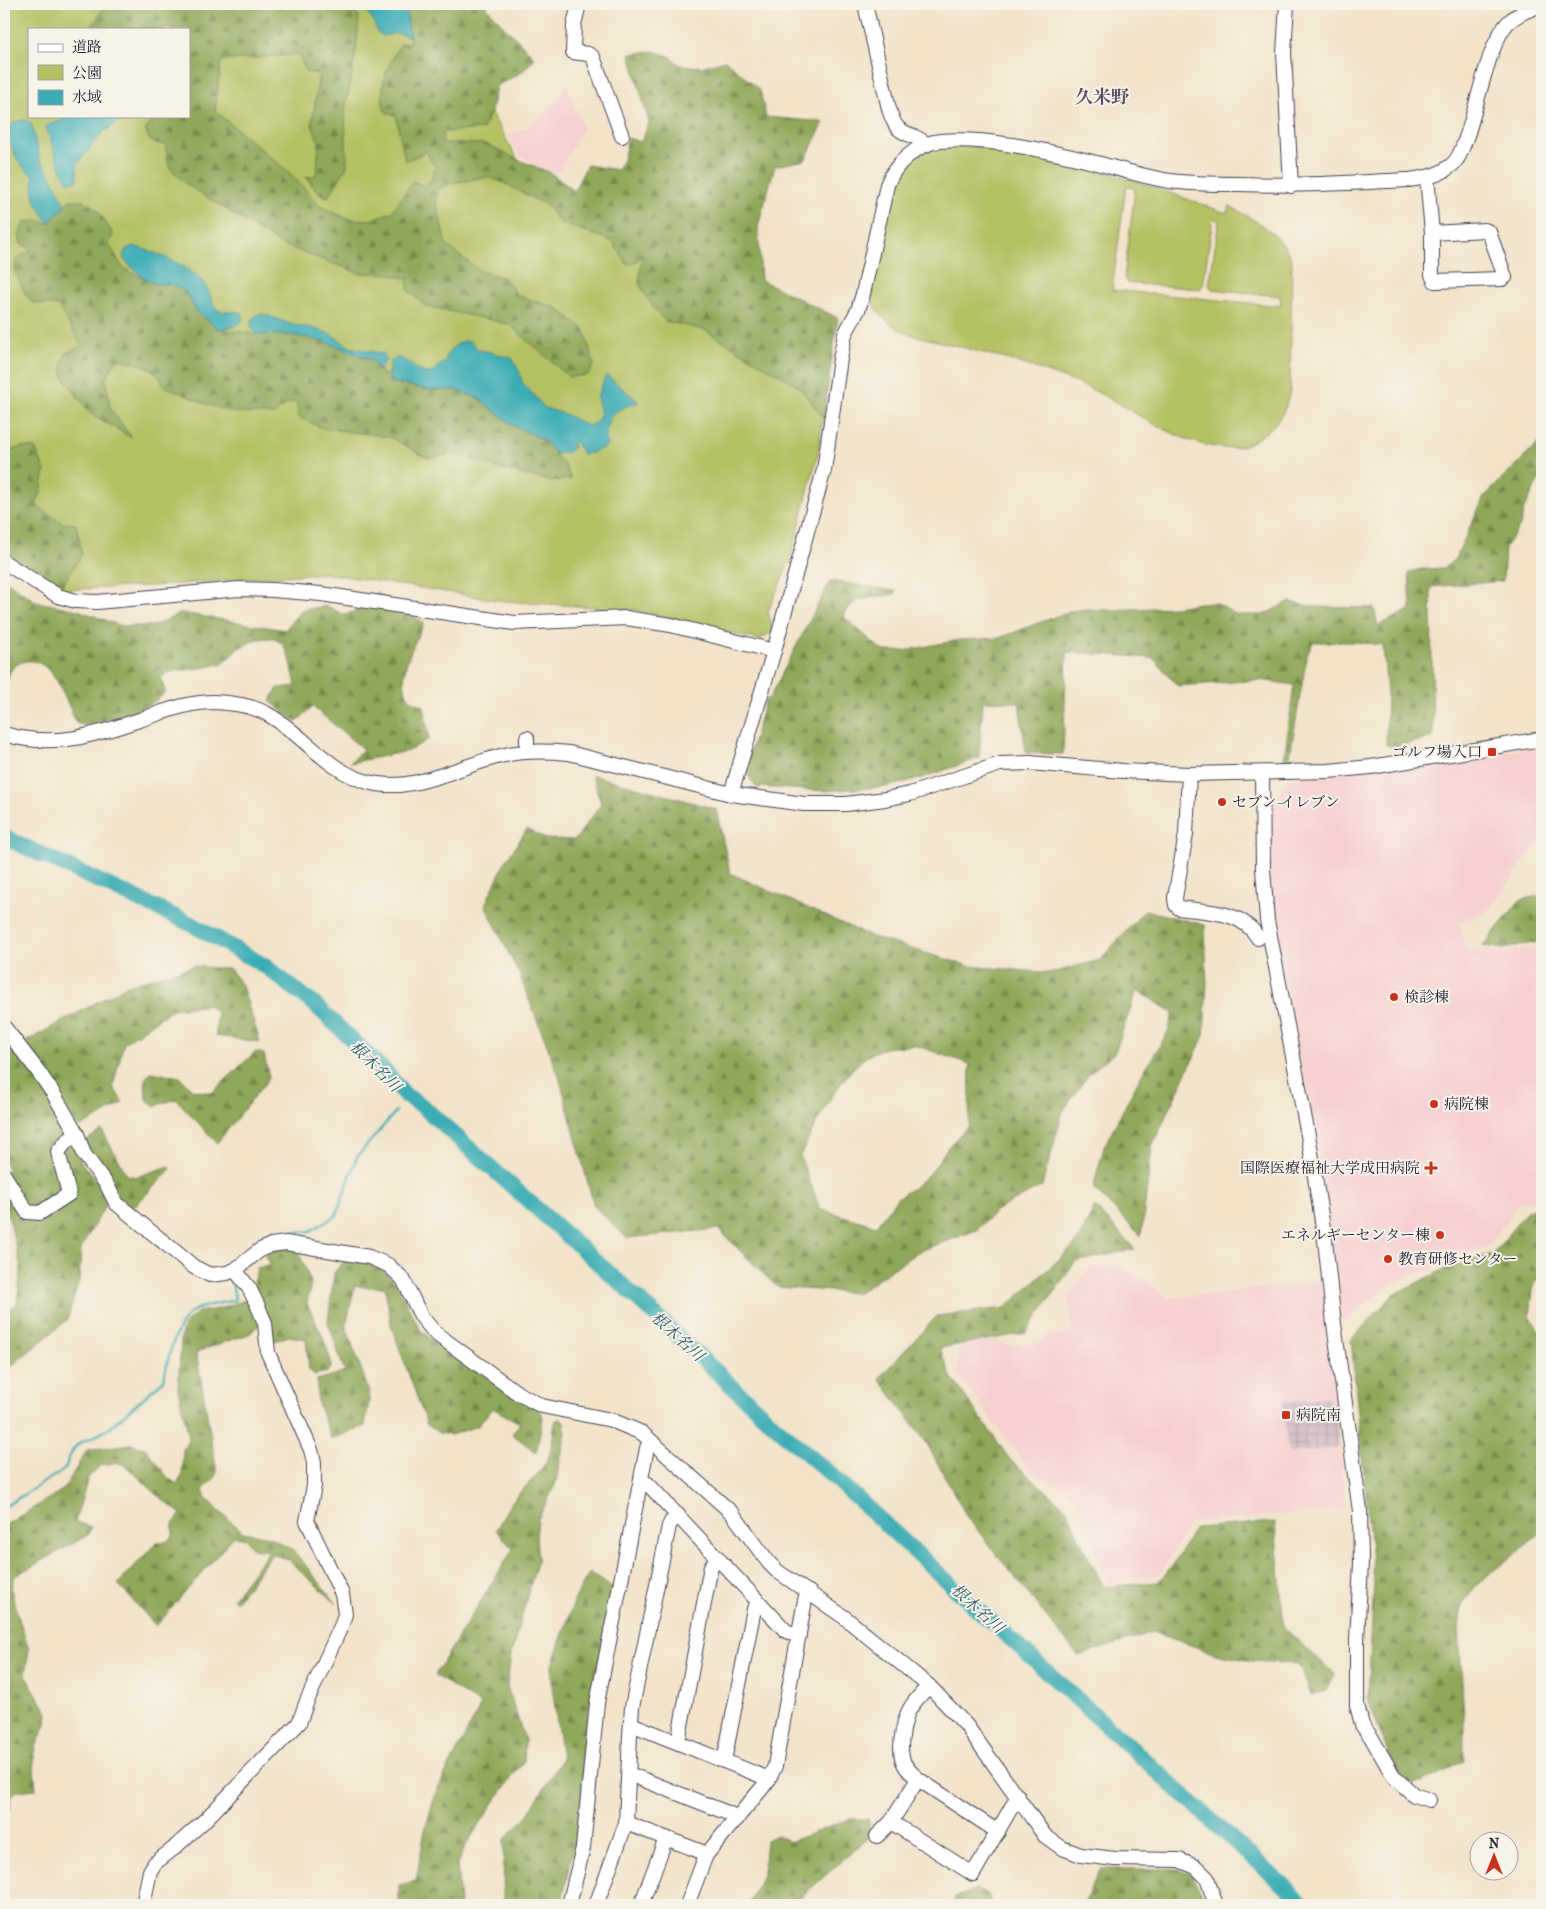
<svg xmlns="http://www.w3.org/2000/svg" width="1546" height="1909" viewBox="0 0 1546 1909" font-family="'IM FELL French Canon','Noto Serif JP',serif">
	<defs>
		<pattern id="industrial-grid" width="8" height="8" patternUnits="userSpaceOnUse" patternTransform="scale(1.25)"><rect width="8" height="8" fill="#d2bdc6"/><path d="M0 4h8M4 0v8" fill="none" stroke="#b4a2ab"/></pattern>
		<pattern id="forest-firs" width="22" height="20" patternUnits="userSpaceOnUse" patternTransform="scale(1.25)"><rect width="22" height="20" fill="#8fa759"/><path d="M5 1l3.5 6h-7zM16 11l3.5 6h-7z" fill="#74884b"/></pattern>
	</defs>
	<rect width="100%" height="100%" fill="#f7f3e8"/>
	<filter id="ink" filterUnits="userSpaceOnUse"><feTurbulence type="fractalNoise" baseFrequency=".02" numOctaves="2"/><feDisplacementMap in="SourceGraphic" scale="10" xChannelSelector="R" yChannelSelector="G"/><feConvolveMatrix kernelMatrix="1 2 1 2 8 2 1 2 1" color-interpolation-filters="sRGB"/></filter>
	<filter id="wash" filterUnits="userSpaceOnUse"><feTurbulence type="fractalNoise" baseFrequency=".0096" numOctaves="4" result="noise"/><feDisplacementMap in="SourceGraphic" scale="20" xChannelSelector="R" yChannelSelector="G"/><feGaussianBlur stdDeviation="1.12" result="paint"/><feColorMatrix in="noise" values="0 0 0 0 0 0 0 0 0 0 0 0 0 0 0 0 0 1.4 0 .05"/><feComposite in="paint" operator="in"/></filter>
	<g filter="url(#wash)">
		<rect width="100%" height="100%" fill="#f2e3c9"/>
		<g fill="#f7cfd1">
			<polygon points="566,83 583,128 557,174 520,156 508,137 535,122 559,96"/>
			<polygon points="1542,747 1542,841 1539,841 1488,911 1459,921 1466,950 1508,952 1542,945 1542,1198 1519,1203 1489,1246 1391,1284 1348,1318 1328,1330 1346,1509 1190,1523 1160,1575 1107,1584 1074,1494 1032,1473 958,1374 958,1351 975,1341 998,1340 1006,1345 1039,1343 1046,1336 1066,1334 1071,1330 1068,1297 1090,1267 1122,1265 1169,1298 1338,1280 1316,1137 1273,923 1268,807 1289,779"/>
		</g>
		<polygon fill="url(#industrial-grid)" points="1328,1398 1335,1406 1339,1448 1288,1453 1283,1401"/>
		<g fill="#b4c163" stroke="#6b724f" fill-rule="evenodd">
			<path d="M4,4H483V99L518,160L549,172L625,230L832,355L818,453L790,561L768,611L773,631L759,640L637,610L504,601L324,573L151,586L59,590L4,555ZM29,29H189V116H29Z"/>
			<path d="M943,145C964,147 985,146 1005,149C1083,161 1152,186 1226,213L1230,206C1253,220 1284,234 1292,262L1290,390C1287,408 1281,420 1266,432C1257,439 1245,447 1233,448C1186,450 1137,412 1097,392C1083,385 1067,379 1052,374C1007,357 959,347 913,335C893,329 872,313 870,291C869,279 876,258 879,246C881,233 887,192 892,182C903,163 922,150 943,145ZM1126,186L1135,189L1124,278L1128,283L1200,289L1203,285L1213,218L1219,221L1209,286L1212,289L1280,296L1281,306L1112,290Z"/>
		</g>
		<g fill="url(#forest-firs)" stroke="#58644a" fill-rule="evenodd">
			<path d="M106,4H299L306,10L315,4L352,5L359,16L357,45L345,110L347,167L328,197L319,193L306,177H314L317,171L319,142L312,125L319,74L306,72L299,54L221,61L215,111L291,174L320,206L348,219L370,220L392,212L413,181L424,186L431,181L435,167L426,152L405,161L396,115L385,112C378,83 387,69 400,44L410,42L405,4H485L493,15L535,58L522,72L496,86L491,112L483,129L443,132L442,143L486,144L518,160L549,172L574,191L587,165L617,170L623,160L628,138L641,142L649,123L630,54L653,51L670,56L680,65L701,67L725,60L760,90L766,117L824,122L805,160L775,166L758,226L761,280L838,318L823,417L798,386L705,330L665,321L653,307L639,284L642,255L635,263L627,264L612,241L559,222L548,206L502,182L489,177L457,182L439,188L436,200L446,245L480,271L505,278L517,295L557,308L584,329L594,365L588,375L569,377L509,324L425,306L409,291L407,279L389,274L359,273L280,244L186,184L169,167L165,144H159L150,141L145,130L152,122L146,116H189V29H92L93,25Z"/>
			<path d="M69,200C97,200 99,213 113,234L109,245L123,268L156,284H171L185,291L197,312L219,329L257,334L293,335L326,342L373,360L379,370L395,383L429,390H456L478,398L513,425L544,440L565,466L571,479L549,481L494,467L455,454L427,458L390,437L322,428L299,417L296,402L288,403L274,415L231,412L203,403L163,385C156,364 136,363 117,359L106,379L110,408L132,438L90,413L64,378L62,365L66,353L82,346L58,306L33,303L26,295L15,272L16,259L31,250L21,244L19,235L25,222L37,221L49,223Z"/>
			<polygon points="1542,440 1542,474 1524,509 1520,526 1505,547 1503,581 1431,587 1433,737 1396,747 1386,745 1387,694 1383,645 1357,642 1313,642 1307,655 1289,761 1284,760 1294,685 1260,680 1178,686 1153,658 1067,652 1063,754 1026,753 1019,702 983,701 979,758 925,777 885,787 827,791 756,787 745,770 765,701 770,697 830,581 896,591 895,594 857,600 844,613 845,618 883,651 903,651 959,640 999,638 1070,611 1087,609 1109,610 1175,607 1199,603 1216,603 1237,615 1263,615 1289,602 1315,607 1374,608 1378,626 1411,609 1409,572 1422,569 1444,568 1455,559 1484,497"/>
			<polygon points="21,447 35,448 45,471 41,492 36,505 62,523 76,524 82,555 59,590 4,555 4,453"/>
			<path d="M4,580L37,602L78,610L121,626H153L182,613L285,630L301,610L327,606L344,615L368,607L376,592L424,623C415,643 394,678 410,699C413,702 420,704 424,706L429,739L408,751L350,763L363,749L313,707L296,722L270,701L278,688L296,686L291,662L283,644L273,638L256,639L239,648L223,663L207,667L169,672L161,678L165,691C155,710 104,720 84,725L76,723C67,703 54,657 26,661C20,662 13,666 10,672C7,678 6,687 4,694Z"/>
			<path d="M592,775L716,809L730,873L872,937L969,966L1051,973L1100,960L1145,910L1205,925L1207,984L1204,1036L1152,1146L1141,1236L1093,1188L1104,1147L1138,1081L1168,1032L1173,1013L1137,990L1115,1052L1089,1074L1063,1111L1042,1186L997,1210L977,1230L919,1251L858,1293L777,1287L718,1229L627,1238L594,1206L559,1076L519,974L485,905L504,864L527,829L546,839L575,840L601,804ZM914,1045L970,1064L969,1125L948,1147L932,1171L913,1188L897,1198L876,1226L820,1209L800,1156C815,1125 845,1062 879,1050C889,1046 903,1047 914,1045Z"/>
			<polygon points="1542,895 1542,941 1504,949 1483,946 1520,900"/>
			<polygon points="194,966 230,969 242,985 260,1042 216,1036 217,1013 208,1005 173,1009 124,1043 113,1086 123,1103 79,1128 23,1043 128,985"/>
			<polygon points="4,1036 49,1096 68,1130 82,1164 103,1187 108,1201 81,1248 79,1281 67,1320 4,1372 4,1313 17,1304 21,1267 4,1199 4,1173 9,1170 4,1162"/>
			<polygon points="255,1052 264,1054 269,1078 217,1143 176,1099 155,1106 146,1099 145,1079 151,1072 180,1077 193,1090 212,1093"/>
			<polygon points="102,1130 127,1175 136,1177 169,1166 171,1169 133,1208 121,1200 84,1142"/>
			<polygon points="1095,1207 1135,1249 1075,1262 1026,1333 940,1348 950,1375 1011,1461 1067,1509 1083,1547 1104,1587 1158,1582 1173,1565 1195,1528 1275,1522 1284,1628 1335,1674 1326,1691 1311,1695 1299,1664 1251,1661 1216,1654 1153,1632 1078,1656 967,1517 926,1442 879,1378 937,1316 1005,1308 1076,1244"/>
			<polygon points="1542,1207 1542,1267 1533,1290 1530,1315 1542,1337 1542,1532 1478,1583 1462,1605 1459,1627 1464,1719 1464,1761 1421,1783 1409,1783 1396,1769 1388,1753 1368,1700 1374,1581 1351,1340 1394,1294 1443,1270 1494,1253 1527,1211"/>
			<polygon points="284,1247 298,1251 311,1282 307,1304 324,1339 332,1365 328,1372 315,1375 309,1370 306,1339 289,1336 271,1342 267,1319 254,1283 257,1268 271,1264 264,1254"/>
			<polygon points="345,1260 366,1262 381,1268 395,1282 420,1329 437,1345 541,1411 543,1418 536,1452 512,1434 520,1423 492,1408 478,1426 451,1435 439,1433 427,1425 391,1325 385,1287 364,1287 355,1285 346,1327 370,1394 365,1426 331,1439 317,1401 317,1380 345,1372 328,1322 334,1273"/>
			<path d="M251,1298L260,1325L249,1334L196,1352L217,1472L214,1479L203,1490L205,1496L220,1512L243,1532L269,1537L293,1550L337,1604L287,1559L272,1554L236,1602L233,1598L269,1551L253,1549L246,1539L234,1536L156,1626L118,1584L157,1542H166L173,1536V1524L181,1514L163,1500L125,1465L116,1463L101,1465L88,1478L75,1522L91,1527L88,1535L15,1576L11,1588L14,1603L29,1650L25,1675L48,1713C48,1727 37,1738 35,1752C33,1764 35,1777 36,1789L17,1791L11,1796L10,1810L7,1813L4,1810V1526L64,1489L87,1450L132,1444L146,1449L168,1478L177,1484L182,1476L183,1450L189,1437L178,1389L181,1338L184,1325L198,1312L219,1309Z"/>
			<path d="M561,1419L564,1423L566,1433L555,1485L538,1519L536,1538L538,1559L511,1654L507,1686L525,1740L524,1761L496,1799L466,1845L457,1864L460,1905H399V1885L416,1881L425,1830L435,1794L481,1705L435,1675L513,1549L496,1530C502,1519 507,1507 516,1497C528,1482 539,1477 548,1458C553,1449 552,1432 556,1420Z"/>
			<polygon points="589,1573 613,1588 587,1719 580,1818 561,1905 499,1905 503,1899 504,1840 527,1816 562,1759 552,1686 552,1665 575,1599"/>
			<polygon points="851,1819 868,1819 871,1835 792,1905 749,1905 763,1872 766,1840 778,1835 789,1842"/>
			<polygon points="1100,1869 1177,1869 1191,1873 1207,1905 1083,1905"/>
			<polygon points="977,1890 988,1895 993,1905 954,1905 955,1897"/>
		</g>
		<g fill="#3cadb5" stroke="#2f6878">
			<path d="M392,4H405L410,38C401,31 393,34 383,36L377,32L373,20L365,10V7L377,9Z"/>
			<path d="M69,116H145L122,119L102,133L77,164V181L68,182L59,165L46,127C53,121 63,123 69,116Z"/>
			<path d="M24,120L31,123L40,159L53,179L65,205L49,223C37,206 31,197 34,176C17,165 13,152 7,133C11,124 14,121 24,120Z"/>
			<path d="M133,246C153,251 188,265 202,281C208,288 212,300 216,309L221,311L240,312L243,314L242,321L234,327L219,329L197,312L185,291L171,284H156L143,277L126,262L123,257L126,249Z"/>
			<polygon points="263,314 293,325 312,328 331,334 350,347 384,354 386,360 379,370 372,360 326,342 293,335 257,334 252,328 251,322 256,315"/>
			<path d="M464,341H470L478,349L512,358L520,373L522,382L545,408L564,414L588,426L597,422L601,413L597,398L606,375L639,402C613,409 603,418 607,446L592,453L582,454L576,442H573V448L568,452L555,454L544,440L513,425L478,398L456,390H429L395,383L387,377L391,361L396,358C410,358 419,378 434,372L438,366L445,362C447,351 453,346 464,341Z"/>
		</g>
		<g fill="none" stroke-linecap="round" stroke-linejoin="round">
			<g stroke="#3cadb5" stroke-width="2.5">
				<polyline points="401,1102 405,1095"/>
				<polyline points="264,1238 269,1234 310,1231 336,1216 357,1157 396,1111"/>
				<polyline points="232,1264 251,1247"/>
				<path d="M4,1507L65,1469C77,1432 83,1447 109,1428L164,1380C167,1361 177,1316 197,1309C209,1304 223,1303 235,1300L232,1281"/>
			</g>
			<polyline stroke="#3cadb5" stroke-width="16" points="4,837 193,925 265,966 315,1005 384,1070 405,1095 421,1105 637,1298 765,1417 835,1478 962,1595 1305,1905"/>
		</g>
	</g>
	<g filter="url(#ink)">
		<g fill="none" stroke-linecap="round" stroke-linejoin="round">
			<defs>
				<g id="minor">
					<polyline points="579,4 574,25 573,52 588,54 593,57 622,136"/>
					<path d="M865,4L889,109C891,115 893,123 898,128C906,136 920,136 926,145"/>
					<polyline points="1287,4 1284,53 1291,186"/>
					<polyline points="1427,177 1432,233 1432,275 1435,281 1502,279 1505,277 1489,232 1485,230 1432,233"/>
					<polyline points="4,562 58,596 76,601 97,602 239,589 273,590 321,594 514,623 626,618 671,625 774,651 731,794"/>
					<path d="M774,651L824,470L840,359L845,334L858,310L863,294L887,185C894,165 917,143 940,141C986,137 1044,150 1089,161C1116,168 1143,177 1170,181C1193,184 1216,184 1239,184C1296,186 1352,183 1409,180C1423,178 1438,176 1449,167C1459,161 1462,148 1466,138C1477,109 1489,37 1511,20C1519,13 1532,8 1542,5"/>
					<path d="M4,734C58,750 100,733 151,716C171,709 192,702 214,702C232,703 252,705 269,715C304,735 327,771 368,782C413,795 462,764 505,755C526,750 547,751 569,753L731,794L804,804H846L885,799L910,794L1000,764L1029,763L1123,771L1189,774L1328,771L1371,767L1542,739"/>
					<polyline points="527,752 527,738"/>
					<path d="M1189,774L1186,834L1175,898L1176,905L1179,908C1207,912 1242,910 1258,938"/>
					<polyline points="1262,774 1263,869 1267,920 1310,1146 1325,1240 1334,1324 1360,1511 1361,1563 1357,1640 1357,1705 1362,1725 1371,1737 1394,1777 1414,1795 1429,1800"/>
					<polyline points="4,1027 38,1071 53,1093 77,1134 84,1154 107,1185 116,1203 194,1267 210,1275 227,1273 235,1270 260,1250 271,1245 286,1243 369,1257 388,1265 403,1279 421,1316 435,1333 519,1394 542,1406 611,1420 642,1433 732,1513 769,1563 777,1571 844,1617 929,1686 966,1725 1045,1836 1062,1848 1081,1855 1115,1859 1179,1860 1196,1867 1207,1878 1216,1905"/>
					<polyline points="4,1175 27,1212 40,1213 69,1194 58,1152 66,1142 77,1134"/>
					<polyline points="641,1482 648,1484 786,1631 799,1636"/>
					<path d="M929,1686C923,1692 916,1699 911,1707C904,1717 899,1745 902,1757C903,1766 911,1773 918,1779L998,1832"/>
					<polyline points="631,1724 769,1779"/>
					<polyline points="678,1742 711,1566 718,1558"/>
					<polyline points="724,1761 754,1609 759,1602"/>
					<polyline points="629,1776 634,1776 730,1814 737,1819"/>
					<polyline points="891,1822 973,1874 1018,1796"/>
					<polyline points="626,1823 702,1852 706,1855"/>
					<polyline points="877,1836 891,1822 918,1779"/>
					<polyline points="143,1905 150,1871 155,1863 173,1849 204,1821 299,1723 307,1701 342,1624 345,1614 342,1594 307,1521 314,1486 314,1462 311,1450 268,1353 265,1323 257,1304 249,1288 235,1270"/>
					<polyline points="569,1905 583,1848 597,1703 647,1448 651,1441"/>
					<polyline points="596,1905 626,1823 630,1735 632,1707 669,1526 671,1522 678,1515"/>
					<polyline points="641,1905 666,1838"/>
					<polyline points="687,1905 706,1855 762,1788 769,1779 775,1766 805,1600 809,1592"/>
				</g>
			</defs>
			<use href="#minor" stroke="#413f50" stroke-width="16"/>
			<use href="#minor" stroke="#fff" stroke-width="14"/>
		</g>
	</g>
	<g fill="#c8321e" stroke="#f7f3e8" stroke-width="2">
		<rect x="1487" y="747" width="10" height="10" rx="2.5"/>
		<circle cx="1222" cy="802" r="5"/>
		<circle cx="1394" cy="997" r="5"/>
		<circle cx="1434" cy="1104" r="5"/>
		<path d="M1428.5 1160.5h5v5h5v5h-5v5h-5v-5h-5v-5h5z"/>
		<circle cx="1440" cy="1235" r="5"/>
		<circle cx="1388" cy="1259" r="5"/>
		<rect x="1281" y="1410" width="10" height="10" rx="2.5"/>
	</g>
	<g text-anchor="middle" stroke-width="4" stroke-linejoin="round" paint-order="stroke">
		<g font-size="15" fill="#22223b" stroke="#f7f3e8" text-anchor="start">
			<text x="1482" y="757" text-anchor="end">ゴルフ場入口</text>
			<text x="1232" y="807">セブン-イレブン</text>
			<text x="1404" y="1002">検診棟</text>
			<text x="1444" y="1109">病院棟</text>
			<text x="1420" y="1173" text-anchor="end">国際医療福祉大学成田病院</text>
			<text x="1430" y="1240" text-anchor="end">エネルギーセンター棟</text>
			<text x="1398" y="1264">教育研修センター</text>
			<text x="1296" y="1420">病院南</text>
		</g>
		<g font-size="16" font-style="italic" fill="#2c5a6c" stroke="#f7f3e8">
			<text transform="translate(376 1066) rotate(45)" y="6">根木名川</text>
			<text transform="translate(678 1336) rotate(42)" y="6">根木名川</text>
			<text transform="translate(978 1608) rotate(42)" y="6">根木名川</text>
		</g>
		<g font-size="18" font-weight="bold" fill="#604e68" stroke="#f7f3e8">
			<text x="1102" y="103">久米野</text>
		</g>
	</g>
	<rect width="1546" height="1909" fill="none" stroke="#f7f3e8" stroke-width="20"/>
	<rect x="28" y="28" width="162" height="90" fill="#f7f3e8" stroke="#a29fa3"/>
	<rect x="38" y="44" width="25" height="8" fill="#ffffff" stroke="#a29fa3"/>
	<text x="72" y="52" font-size="15" fill="#22223b">道路</text>
	<rect x="38" y="65" width="25" height="15" fill="#b4c163" stroke="#a29fa3"/>
	<text x="72" y="78" font-size="15" fill="#22223b">公園</text>
	<rect x="38" y="90" width="25" height="15" fill="#3cadb5" stroke="#a29fa3"/>
	<text x="72" y="102" font-size="15" fill="#22223b">水域</text>
	<g transform="translate(1494 1856)"><circle r="24" fill="#f7f3e8" stroke="#a29fa3"/>
	<path d="M0-4L9 19L0 12L-9 19Z" fill="#c8321e"/>
	<text y="-8" font-size="14" font-weight="bold" text-anchor="middle" fill="#22223b">N</text>
	</g>
</svg>
